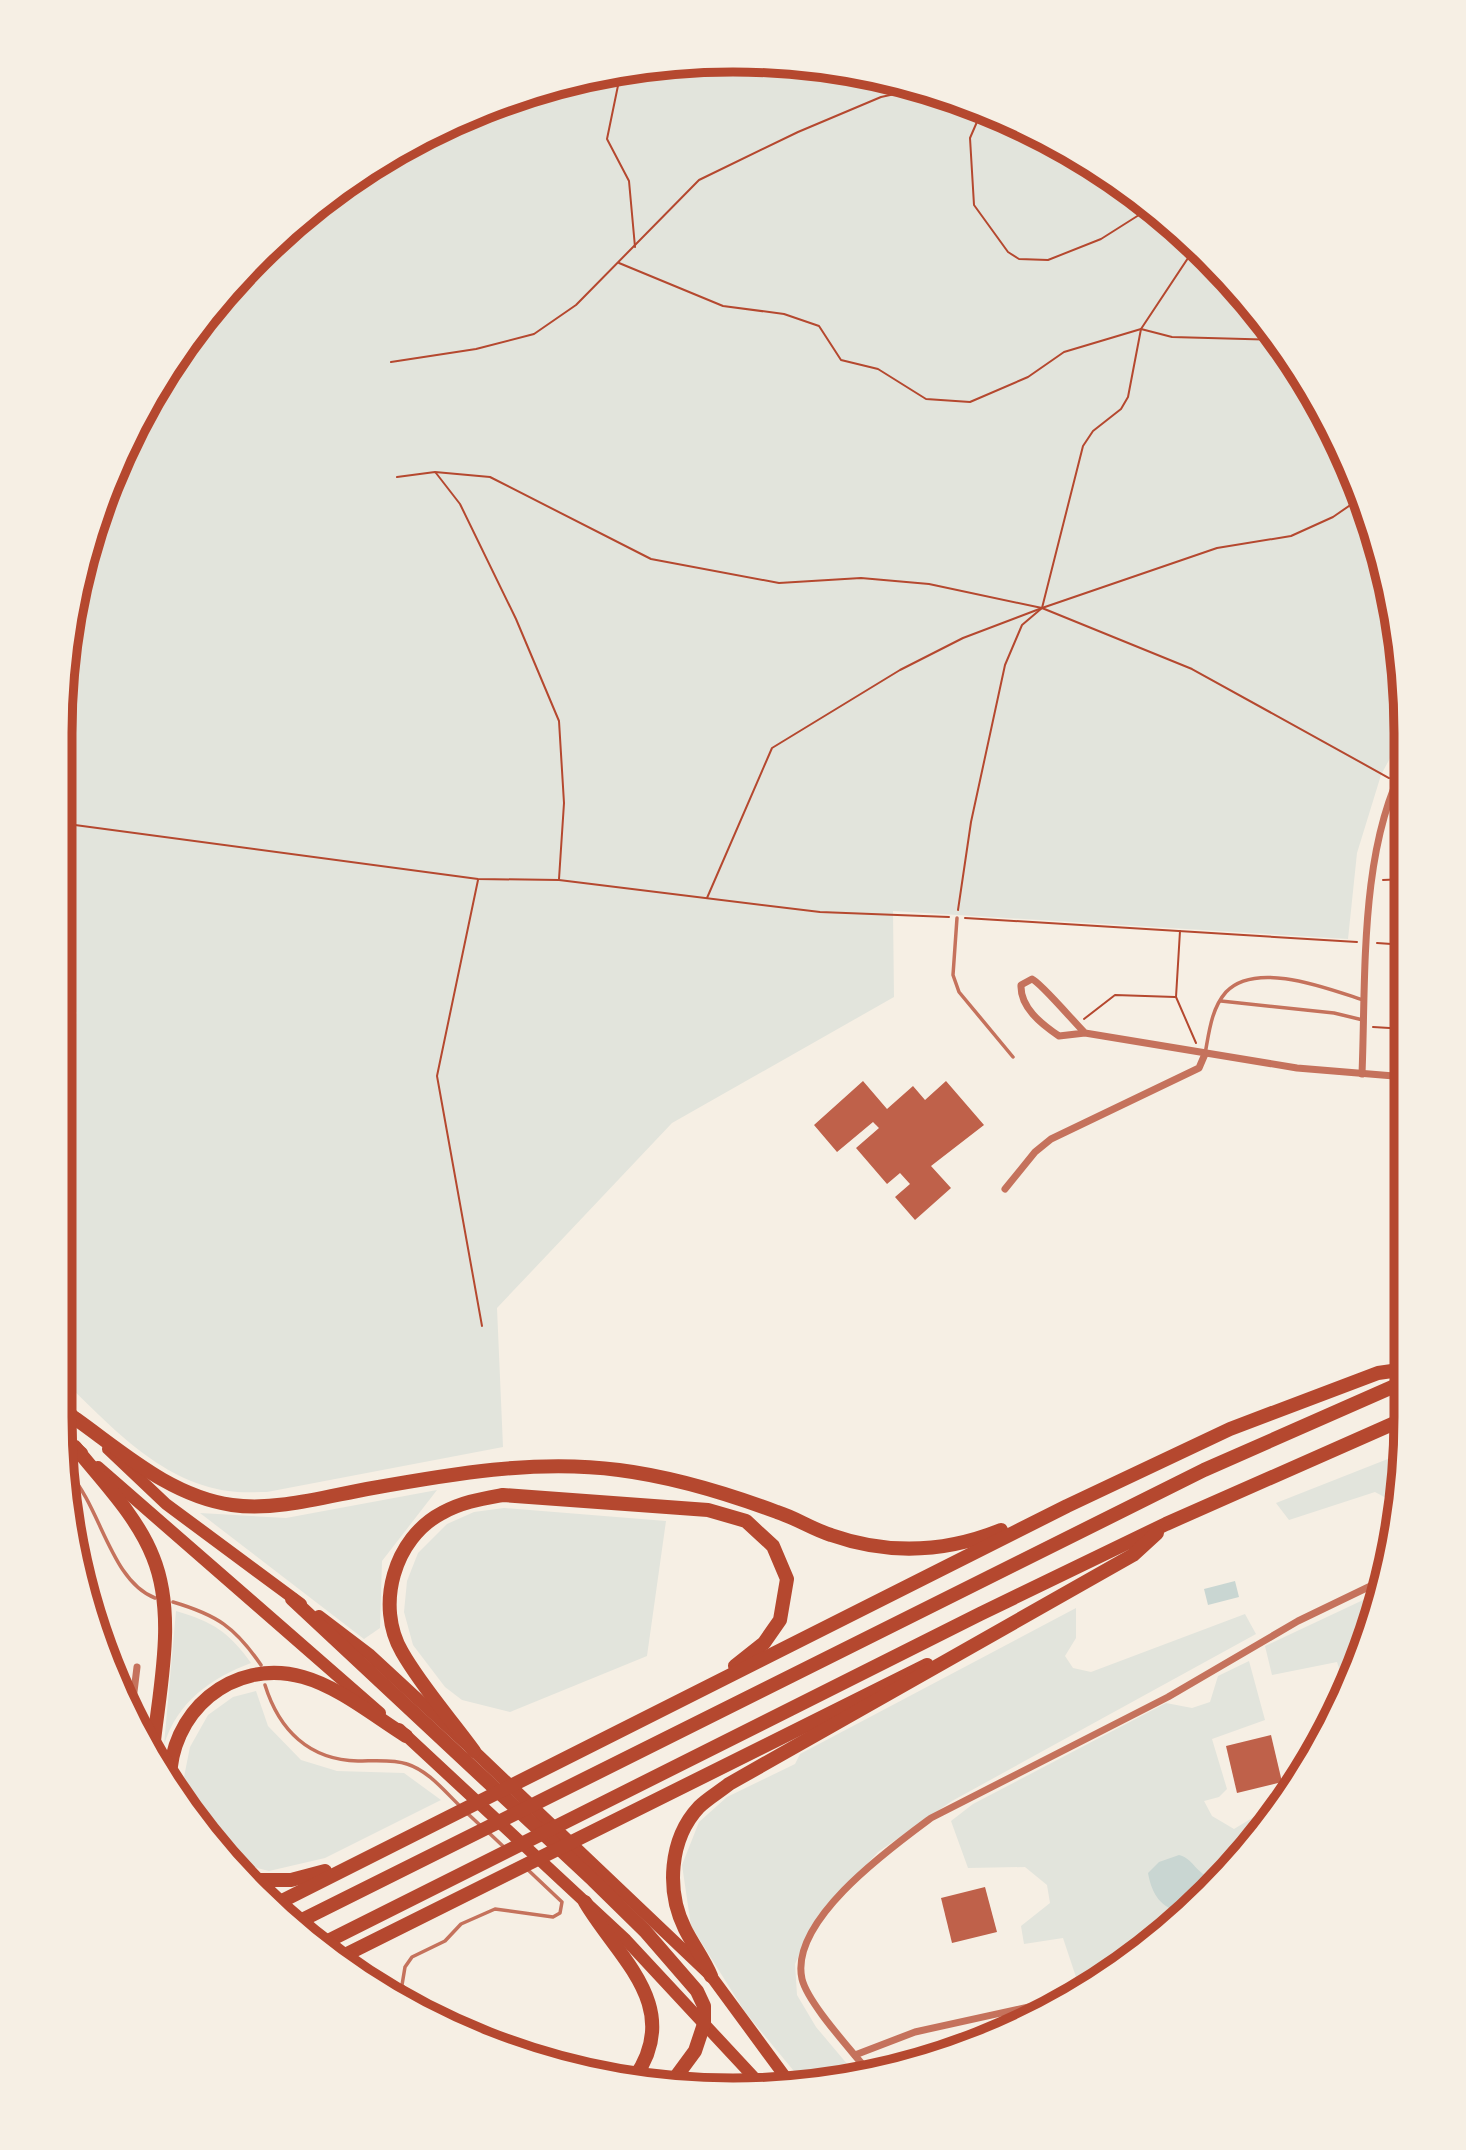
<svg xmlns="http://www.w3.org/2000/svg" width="1466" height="2150" viewBox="0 0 1466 2150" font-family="Rubik,sans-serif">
	<rect width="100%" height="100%" fill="#f6efe4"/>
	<g fill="#e2e4dc">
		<path d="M733,60L864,72L990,111L1107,173L1209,256L1293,358L1355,475L1393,601L1406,728L1381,775L1357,853L1348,939L893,911L894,997L672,1123L497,1308L503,1447L267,1492C254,1492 241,1493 228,1491C158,1481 108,1423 60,1377V1028L77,1013L60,994V733L72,602L129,435L256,257L358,173L475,111L601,73Z"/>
		<polygon points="1403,1453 1397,1510 1388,1499 1375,1492 1289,1520 1276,1503"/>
		<polygon points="437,1490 382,1561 380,1628 364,1639 200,1513 286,1518"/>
		<polygon points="504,1508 666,1521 647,1656 510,1712 462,1700 445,1687 413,1645 404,1612 407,1581 418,1553 447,1524 474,1512"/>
		<polygon points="1378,1593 1346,1690 1337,1662 1272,1675 1265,1646"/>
		<polygon points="1076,1608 1076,1638 1065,1656 1073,1668 1091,1672 1245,1614 1256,1634 952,1801 878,1852 815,1922 795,1964 797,1995 816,2027 859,2078 803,2082 745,2012 691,1926 682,1865 699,1822 727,1797 795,1764 800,1754"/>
		<path d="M176,1611C212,1621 230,1633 251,1663C211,1678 177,1702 164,1745Z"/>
		<polygon points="1249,1661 1265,1720 1212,1739 1227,1789 1219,1797 1204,1801 1212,1816 1234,1829 1272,1806 1210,1893 1081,1992 1063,1938 1024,1944 1021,1926 1050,1903 1047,1885 1025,1867 968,1868 951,1821 973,1804 1166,1703 1192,1708 1210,1702 1218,1676"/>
		<polygon points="256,1691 268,1726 301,1760 337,1771 404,1773 441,1800 325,1858 269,1871 241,1864 190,1809 184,1777 190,1747 208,1715 233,1697"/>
	</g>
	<g fill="#c9d6d2">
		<polygon points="1235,1581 1239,1597 1208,1605 1204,1589"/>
		<path d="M1179,1855C1193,1858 1197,1875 1211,1877L1226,1861L1234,1859L1210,1893L1183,1913C1161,1908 1152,1895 1148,1873L1159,1862Z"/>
	</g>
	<g fill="#bf614a">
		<polygon points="863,1081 887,1109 913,1086 925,1100 946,1081 984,1125 931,1166 951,1188 915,1220 895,1197 910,1184 900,1173 887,1184 856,1148 879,1128 873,1122 837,1152 814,1125"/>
		<polygon points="1271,1735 1282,1782 1237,1793 1226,1746"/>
		<polygon points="985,1887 997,1932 952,1943 941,1898"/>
	</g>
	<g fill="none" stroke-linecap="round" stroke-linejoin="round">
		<g stroke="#b5482f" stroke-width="2">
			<polyline points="621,71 607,139 629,181 635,247"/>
			<polyline points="983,108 970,138 974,205 1008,252 1019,259 1048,260 1101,239 1150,208"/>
			<polyline points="619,263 723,306 784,314 819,326 841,360 878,369 926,399 970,402 1028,377 1064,352 1141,329 1172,337 1277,340"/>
			<polyline points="391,362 476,349 534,334 576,305 699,180 798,132 881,97 918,89"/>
			<polyline points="436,473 460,504 516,619 559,721 564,803 559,879"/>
			<polyline points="397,477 435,472 490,477 651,559 779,583 861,578 929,584 1042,608 1192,669 1389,778"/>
			<polyline points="60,823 478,879 559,880 820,912 949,917"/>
			<polyline points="478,880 437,1076 482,1326"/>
			<polyline points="1383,880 1406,879"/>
			<polyline points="707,898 772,748 900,670 963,638 1042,608 1217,548 1291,536 1333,517 1362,497"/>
			<polyline points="958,910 971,822 1005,665 1022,625 1042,608 1083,446 1093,431 1121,409 1128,397 1141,329 1196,246"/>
			<polyline points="965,918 1357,942"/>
			<polyline points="1180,931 1176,997 1196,1043"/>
			<polyline points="1377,943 1406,945"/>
			<polyline points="1084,1019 1115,995 1175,997"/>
			<polyline points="1373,1027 1406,1029"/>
		</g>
		<g stroke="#c5725c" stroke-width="3.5">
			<polyline points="957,918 953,975 959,992 1013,1057"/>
			<polyline points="1221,1001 1334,1013 1363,1020"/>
			<path d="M1205,1054C1209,1033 1211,1009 1226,992C1256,960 1329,989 1363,1000"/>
			<path d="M69,1473C101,1508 111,1581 155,1598"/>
			<path d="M173,1602C217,1615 235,1627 261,1665"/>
			<path d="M265,1685C279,1730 309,1760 358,1761C373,1761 393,1759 407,1764C429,1771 445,1792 462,1808"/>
			<polyline points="467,1813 482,1827"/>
			<polyline points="488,1832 505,1848"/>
			<polyline points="419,2007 402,1985 405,1967 412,1957 445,1941 461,1924 495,1909 553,1917 560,1913 562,1902 526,1868"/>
			<polyline points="535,2053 544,2055"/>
		</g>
		<g stroke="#c5725c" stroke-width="7">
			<path d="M1085,1033C1074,1022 1040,982 1032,979L1021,985C1020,1007 1041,1024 1059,1036L1085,1033L1297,1068L1406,1077"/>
			<path d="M1362,1074C1366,977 1359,848 1406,762"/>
			<polyline points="1005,1189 1035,1152 1051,1139 1199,1068 1205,1054"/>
			<polyline points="132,1708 137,1667"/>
			<polyline points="855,2055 915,2032 1060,2000"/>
			<path d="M871,2075C854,2053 808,2004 802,1979C789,1921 889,1849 931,1818L1168,1697L1298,1621L1383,1580"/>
		</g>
		<g stroke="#b5482f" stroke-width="12">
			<polyline points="60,1403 82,1424"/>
			<polyline points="62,1435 82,1453"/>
			<polyline points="108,1449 166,1504 301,1604"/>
			<polyline points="98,1467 380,1713"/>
			<polyline points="319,1616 369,1654 474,1751 711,1976 789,2082"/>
			<polyline points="399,1729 626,1940 760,2084"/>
		</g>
		<g stroke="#b5482f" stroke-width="14">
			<path d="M76,1419C125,1454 171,1496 232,1505C276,1511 324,1497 367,1489C451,1474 535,1459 619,1470C674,1477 726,1493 777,1512C796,1518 812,1529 831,1535C888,1555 944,1553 1001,1530"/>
			<path d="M75,1447C102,1481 137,1516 153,1557C177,1616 159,1689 153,1750"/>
			<polyline points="292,1599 593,1880 645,1931 697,1991 704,2006 704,2024 695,2051 670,2085"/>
			<path d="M474,1751C450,1718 422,1687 402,1652C375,1606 394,1538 442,1513C462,1502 481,1499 503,1495L708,1510L746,1521L773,1546L787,1579L780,1620L764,1643L735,1666"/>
			<path d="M170,1784C168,1713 232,1657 303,1677C339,1687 374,1716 406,1736"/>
			<polyline points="256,1880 291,1880 325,1871"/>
			<path d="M585,1902C617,1957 684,2006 635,2077"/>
			<polyline points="278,1903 1067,1506 1230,1429 1378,1373 1406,1369"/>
			<polyline points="296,1923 1204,1470 1406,1381"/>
			<polyline points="318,1946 980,1614 1166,1524 1406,1418"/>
			<polyline points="337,1959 927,1665"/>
			<path d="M711,1976C704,1959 693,1945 685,1929C666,1891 669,1839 699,1807C707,1799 719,1792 729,1784L1133,1555L1157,1533"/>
		</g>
	</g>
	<path d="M0 0H1466V2150H0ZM733 72H733A661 661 0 0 1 1394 733V1417A661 661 0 0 1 733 2078H733A661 661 0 0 1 72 1417V733A661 661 0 0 1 733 72Z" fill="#f6efe4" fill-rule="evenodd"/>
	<path fill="none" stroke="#b5482f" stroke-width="9" d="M733 72H733A661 661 0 0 1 1394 733V1417A661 661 0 0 1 733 2078H733A661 661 0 0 1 72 1417V733A661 661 0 0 1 733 72Z"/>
</svg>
